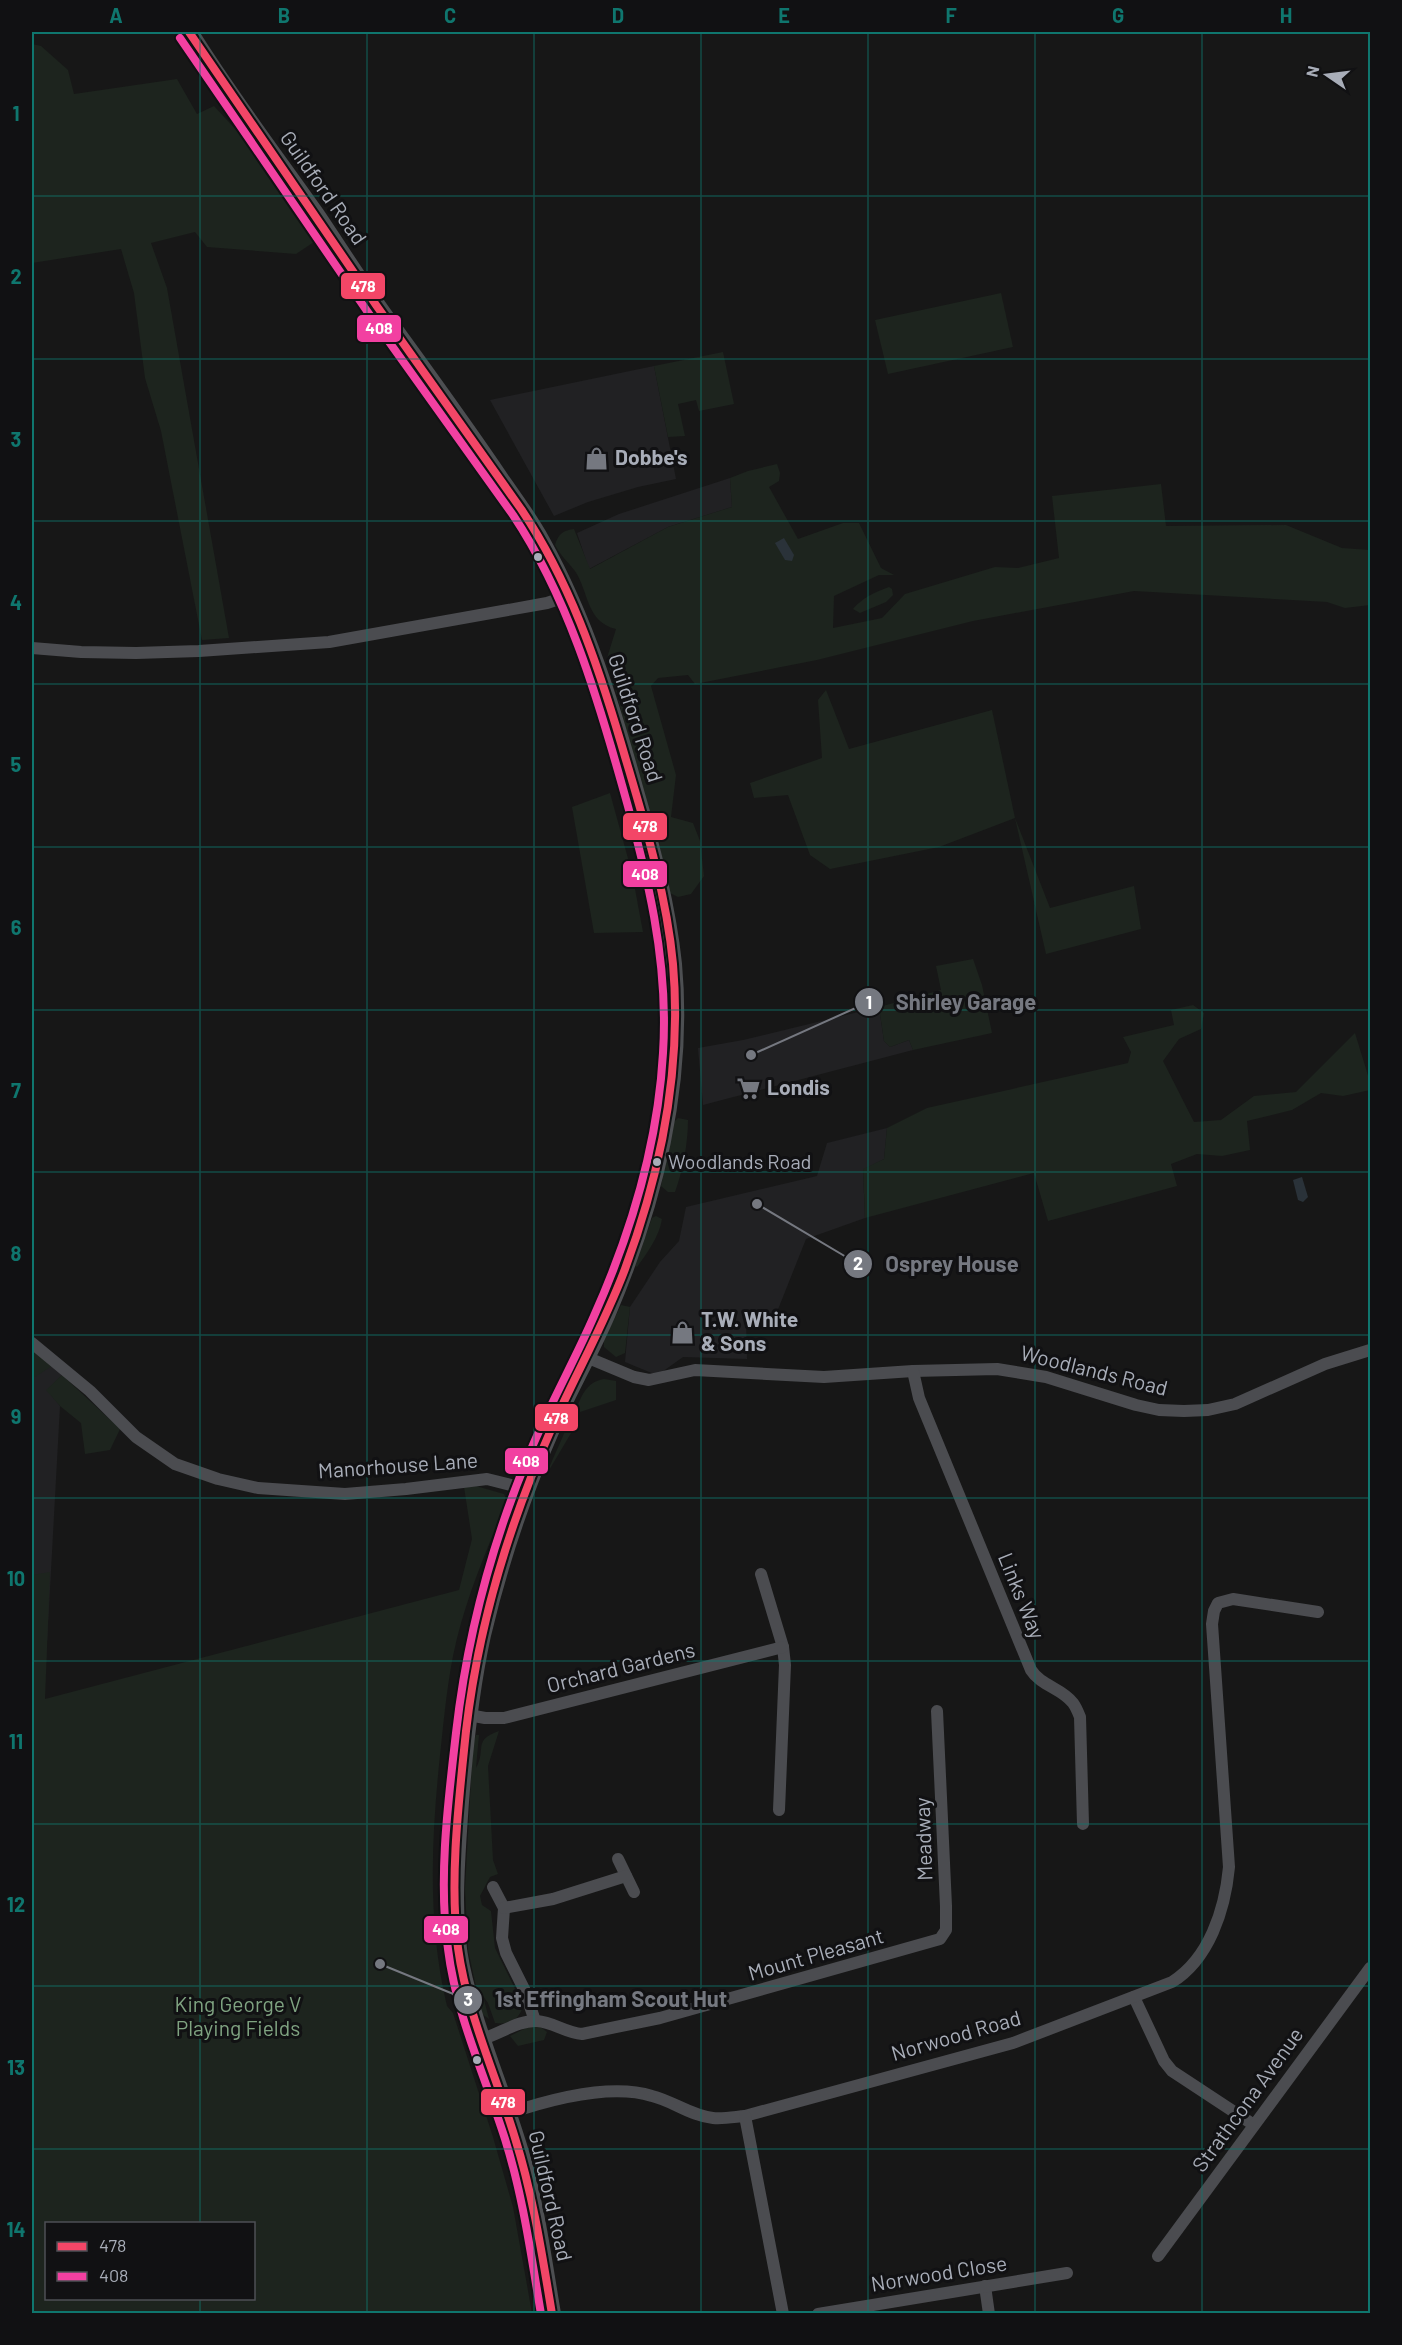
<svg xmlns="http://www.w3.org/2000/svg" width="1402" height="2345" viewBox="0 0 1402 2345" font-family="Barlow,sans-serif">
	<rect width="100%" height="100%" fill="#171717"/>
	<g fill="#212123">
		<polygon points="654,366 676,479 638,487 588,502 554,516 490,400"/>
		<polygon points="730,478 732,507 668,527 589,569 577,533 619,514"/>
		<polygon points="879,1007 884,1041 890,1047 909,1040 913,1050 703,1105 698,1048 743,1040"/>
		<polygon points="887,1128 884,1159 863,1170 865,1218 806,1239 775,1317 746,1318 747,1359 683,1357 662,1372 654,1374 625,1362 630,1307 660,1262 679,1241 686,1207 817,1176 827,1143"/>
		<polygon points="32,1350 62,1375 47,1390 60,1406 44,1699 32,1715"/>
	</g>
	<g fill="#1d241e" fill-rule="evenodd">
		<polygon points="32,44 41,46 68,70 74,94 177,79 197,114 214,106 250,145 320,238 296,254 207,247 195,232 151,243 167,288 229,638 202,640 161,431 145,378 134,293 121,249 32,263"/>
		<polygon points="1001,293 1013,347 888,374 875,320"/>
		<polygon points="723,352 734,404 699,411 696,400 678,404 685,436 668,437 654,366"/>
		<path d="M777,464L780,473L779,481L769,487L798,539L843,523H859L881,568L894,575H879L834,596L833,628L882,618L905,594L995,567L1018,568L1059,558L1052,496L1161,484L1166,526L1286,525L1342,548L1370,550V605L1345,608L1327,602L1134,591L973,621L817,660L695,684L688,675L658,678L651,686L676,775L671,817L693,823L700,841L704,876L691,894L678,897L670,893L659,844L665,833V819L653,821L643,793L607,658L616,629C586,622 589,592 575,571C568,562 560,555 555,545C558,534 564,530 574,529L590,569L668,527L732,507L730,478L748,471Z"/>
		<path d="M889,587L892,589L893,595L886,602L860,613L853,609C862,598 875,592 889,587Z"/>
		<polygon points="826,690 849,749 992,710 1015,818 1050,908 1134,886 1141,929 1046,954 1015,818 939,847 830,869 810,855 788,795 754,798 750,783 822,758 818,700"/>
		<polygon points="610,793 632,873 643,932 594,933 572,807"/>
		<polygon points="973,959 982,985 992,1033 913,1050 909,1040 890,1047 884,1041 879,1007 941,990 936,966"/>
		<polygon points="1193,1005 1204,1013 1201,1029 1179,1039 1163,1061 1194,1122 1221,1120 1254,1096 1296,1092 1355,1033 1370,1082 1370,1090 1343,1096 1321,1093 1292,1110 1247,1121 1250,1150 1222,1156 1197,1154 1171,1164 1177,1186 1048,1221 1034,1173 865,1218 863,1169 884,1159 887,1128 927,1108 1128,1063 1131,1052 1123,1037 1174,1025 1171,1010"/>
		<path d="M678,1118L688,1120C688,1143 683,1170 675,1192H668L661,1186L674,1122Z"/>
		<path d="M656,1216L662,1219C659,1237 647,1253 637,1267L635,1266L652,1218Z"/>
		<polygon points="621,1305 630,1307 625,1353 616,1357 604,1347 604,1340"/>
		<polygon points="32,1350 52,1366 35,1377 32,1377"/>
		<polygon points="62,1375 120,1429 110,1450 85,1454 81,1423 60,1406 46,1390"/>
		<path d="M604,1379L616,1381V1400L574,1414C581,1398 585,1382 604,1379Z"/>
		<polygon points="580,1418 545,1477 570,1420"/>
		<path d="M476,1486L504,1494L507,1501C486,1551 464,1602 453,1656C446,1692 443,1729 439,1765C431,1846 428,1926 447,2006L453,2013L493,2137L513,2207L532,2313H32V1668L34,1638L32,1634V1575L50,1572L45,1699L459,1590L472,1539L464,1487ZM46,2224H254V2298H46Z"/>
		<path d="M509,1505L510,1513C486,1615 452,1727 449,1832C447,1884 453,1935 459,1987L457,1993L453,1994L450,1993C434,1897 439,1803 455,1707C461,1668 467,1629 478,1591C486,1561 497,1533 509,1505Z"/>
		<path d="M499,1731L488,1766L493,1860L498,1874L490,1877L480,1896L482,1905L491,1911L495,1948L523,2005C520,2020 509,2025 495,2023L488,2003L483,1996L489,2019L482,2014L468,1950L465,1889L473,1743L476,1735H479L476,1768C487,1749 472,1740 499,1731Z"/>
		<polygon points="530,2026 539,2026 547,2032 544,2040 518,2046 510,2036"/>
		<polygon points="480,2077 492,2097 513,2158 506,2160"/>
		<polygon points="516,2166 535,2260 542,2313 537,2313 522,2228 507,2168"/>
	</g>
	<g fill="#2a3239">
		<polygon points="784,538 794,555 792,561 785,560 775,543"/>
		<polygon points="1302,1177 1308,1197 1303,1202 1298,1200 1293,1180"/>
	</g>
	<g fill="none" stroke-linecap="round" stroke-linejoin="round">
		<g stroke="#4b4c50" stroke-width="12">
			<polyline points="32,648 81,652 136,653 199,651 329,642 547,603 568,596"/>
			<polyline points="32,1343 90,1391 136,1437 175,1464 218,1479 258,1488 345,1494 406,1489 487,1479 527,1489"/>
			<polyline points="586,1357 634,1377 649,1380 695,1370 824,1377 913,1371 997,1369 1046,1377 1136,1405 1159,1410 1184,1411 1208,1410 1235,1404 1325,1364 1370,1350"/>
			<path d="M913,1371L919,1398L1031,1670C1041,1686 1062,1688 1073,1703C1076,1707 1078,1712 1080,1717L1083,1824"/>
			<polyline points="761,1574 783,1647 785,1665 779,1810"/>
			<polyline points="469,1715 485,1718 504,1718 783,1647"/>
			<polyline points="618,1859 634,1892"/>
			<polyline points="493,1887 504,1908 502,1938 506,1953 525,1991 535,2021"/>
			<polyline points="504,1908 553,1899 626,1876"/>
			<polyline points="1134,1997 1164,2061 1172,2071 1254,2125"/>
			<path d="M482,2039C500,2034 518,2020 537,2021C553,2022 566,2033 582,2034L660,2018L940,1939L946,1930V1906L937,1711"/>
			<path d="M507,2114C548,2100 610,2083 652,2096C673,2101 691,2116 713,2118C723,2119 734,2117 745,2116L1013,2043L1172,1982C1209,1959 1225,1910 1229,1867L1212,1624L1214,1611L1218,1603L1233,1599L1318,1612"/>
			<polyline points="745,2116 783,2314"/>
			<polyline points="1158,2256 1370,1968"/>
			<polyline points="985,2286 989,2314"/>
			<polyline points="818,2314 1067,2273"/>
		</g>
		<path stroke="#4d4f52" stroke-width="18" d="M189,32C228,95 273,154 316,215C339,249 361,284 385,317C424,371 463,424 500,479C514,499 529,519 541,541C585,620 612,708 636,795C652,850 667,907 673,964C684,1085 654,1202 607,1313C589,1355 566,1394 548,1436C520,1500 498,1567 482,1635C468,1699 462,1766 458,1831C455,1876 452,1923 461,1967C475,2032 503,2093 521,2156C536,2207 543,2261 552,2314"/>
		<defs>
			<path id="bus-1" d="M189,32L376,305L521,509C569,580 597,662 621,743C642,815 666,889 673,964C682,1068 661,1172 625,1269C604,1325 574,1377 550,1432C508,1527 478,1628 466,1731C459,1799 449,1881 458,1948C467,2014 496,2075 515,2138C533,2195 542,2254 552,2314"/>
			<path id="bus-2" d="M180,38L367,311L513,515C567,596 596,692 622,785C647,873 669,960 663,1053C658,1143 631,1233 594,1316C574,1362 549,1406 530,1452C492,1542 467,1636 456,1733C448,1802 438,1880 448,1949C456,2015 485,2076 505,2139C523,2196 531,2255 541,2314"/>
		</defs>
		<use href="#bus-1" stroke="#111113" stroke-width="12"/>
		<use href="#bus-2" stroke="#111113" stroke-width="12"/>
		<use href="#bus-1" stroke="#f34667" stroke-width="8"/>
		<use href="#bus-2" stroke="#f240a1" stroke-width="8"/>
	</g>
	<path fill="none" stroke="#0f766e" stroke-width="1.5" stroke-opacity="0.55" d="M200,32V2224M367,32V2314M534,32V2314M701,32V2314M868,32V2314M1035,32V2314M1202,32V2314M32,196H1370M32,359H1370M32,521H1370M32,684H1370M32,847H1370M32,1010H1370M32,1172H1370M32,1335H1370M32,1498H1370M32,1661H1370M32,1824H1370M32,1986H1370M32,2149H1370M200,2298V2314"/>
	<defs>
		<symbol id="shop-bare" viewBox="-9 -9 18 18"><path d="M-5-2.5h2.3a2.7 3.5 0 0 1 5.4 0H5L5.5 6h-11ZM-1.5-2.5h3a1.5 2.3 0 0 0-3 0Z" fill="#757880" stroke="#111113" stroke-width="2.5" paint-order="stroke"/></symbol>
		<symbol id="supermarket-bare" viewBox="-9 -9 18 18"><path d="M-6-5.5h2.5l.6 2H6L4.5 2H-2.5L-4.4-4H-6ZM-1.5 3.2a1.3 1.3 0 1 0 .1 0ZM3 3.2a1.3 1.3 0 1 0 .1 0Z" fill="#757880" stroke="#111113" stroke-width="2.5" paint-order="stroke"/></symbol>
	</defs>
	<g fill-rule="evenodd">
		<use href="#shop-bare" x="580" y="442" width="33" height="33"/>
		<use href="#supermarket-bare" x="732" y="1072" width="33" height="33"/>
		<use href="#shop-bare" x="666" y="1316" width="33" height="33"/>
	</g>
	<g fill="#a8adb8" stroke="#111113" stroke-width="2">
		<circle cx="538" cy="557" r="5"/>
		<circle cx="657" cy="1162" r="5"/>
		<circle cx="477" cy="2060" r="5"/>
	</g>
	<g text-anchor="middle" stroke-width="6" stroke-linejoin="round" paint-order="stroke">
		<g font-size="20" fill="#a8adb8" stroke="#111113" text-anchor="start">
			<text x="668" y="1169">Woodlands Road</text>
		</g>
		<g font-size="21" fill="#a8adb8" stroke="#111113">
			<text transform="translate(323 188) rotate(55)" y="7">Guildford Road</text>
			<text transform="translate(635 718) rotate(72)" y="7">Guildford Road</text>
			<text transform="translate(1094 1371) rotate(14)" y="7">Woodlands Road</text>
			<text transform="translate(398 1466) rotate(-4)" y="7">Manorhouse Lane</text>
			<text transform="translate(1021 1596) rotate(68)" y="7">Links Way</text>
			<text transform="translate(621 1668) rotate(-14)" y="7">Orchard Gardens</text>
			<text transform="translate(924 1839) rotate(-92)" y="7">Meadway</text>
			<text transform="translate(816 1955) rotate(-16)" y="7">Mount Pleasant</text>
			<text transform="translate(956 2036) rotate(-16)" y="7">Norwood Road</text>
			<text transform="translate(1248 2100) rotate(-54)" y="7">Strathcona Avenue</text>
			<text transform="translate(550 2196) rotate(77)" y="7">Guildford Road</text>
			<text transform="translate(939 2274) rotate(-9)" y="7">Norwood Close</text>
		</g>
		<g font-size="21" font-weight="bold" fill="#a8adb8" stroke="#111113" text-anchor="start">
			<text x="615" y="465">Dobbe's</text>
			<text x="767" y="1095">Londis</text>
			<text x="701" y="1327">T.W. White<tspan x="701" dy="24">&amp; Sons</tspan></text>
		</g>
		<g font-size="21" fill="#7fa381" stroke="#111113">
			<text x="238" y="2012">King George V<tspan x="238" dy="24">Playing Fields</tspan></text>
		</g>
	</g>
	<path fill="none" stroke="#757880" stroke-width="2" d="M751 1055L869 1002M757 1204L858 1264M380 1964L468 2000"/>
	<g fill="#757880" stroke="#111113" stroke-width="2">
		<circle cx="751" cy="1055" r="6"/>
		<circle cx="757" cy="1204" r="6"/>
		<circle cx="380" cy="1964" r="6"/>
		<circle cx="869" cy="1002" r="15"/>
		<circle cx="858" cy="1264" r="15"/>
		<circle cx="468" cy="2000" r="15"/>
	</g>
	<g font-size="18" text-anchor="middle" font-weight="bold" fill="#fff">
		<text x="869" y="1009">1</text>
		<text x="858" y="1270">2</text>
		<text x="468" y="2006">3</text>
	</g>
	<g font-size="22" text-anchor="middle" font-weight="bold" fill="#757880" stroke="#111113" stroke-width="6" stroke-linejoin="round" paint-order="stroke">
		<text x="966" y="1010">Shirley Garage</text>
		<text x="952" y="1272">Osprey House</text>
		<text x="611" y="2007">1st Effingham Scout Hut</text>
	</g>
	<g stroke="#111113" stroke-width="2">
		<rect x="340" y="272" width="46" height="28" rx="6" fill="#f34667"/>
		<rect x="356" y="314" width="46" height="29" rx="6" fill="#f240a1"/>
		<rect x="622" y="812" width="46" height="29" rx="6" fill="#f34667"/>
		<rect x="622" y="860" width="46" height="28" rx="6" fill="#f240a1"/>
		<rect x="534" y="1403" width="45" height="29" rx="6" fill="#f34667"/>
		<rect x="504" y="1447" width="45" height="28" rx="6" fill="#f240a1"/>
		<rect x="423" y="1915" width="46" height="29" rx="6" fill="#f240a1"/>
		<rect x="480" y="2088" width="46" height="28" rx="6" fill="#f34667"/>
	</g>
	<g font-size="16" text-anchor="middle" font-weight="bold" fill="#fff">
		<text x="363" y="292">478</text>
		<text x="379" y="334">408</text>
		<text x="645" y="832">478</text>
		<text x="645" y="880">408</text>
		<text x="556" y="1424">478</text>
		<text x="526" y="1467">408</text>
		<text x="446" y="1935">408</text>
		<text x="503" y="2108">478</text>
	</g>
	<rect width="1402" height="2345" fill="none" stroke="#111113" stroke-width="66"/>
	<rect x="45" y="2222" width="210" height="78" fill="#111113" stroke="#4d4f55" stroke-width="1.5"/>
	<rect x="57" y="2242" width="30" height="9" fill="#f34667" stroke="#4d4f55" stroke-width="1.5"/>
	<text x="99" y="2252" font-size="18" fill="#a8adb8">478</text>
	<rect x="57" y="2272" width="30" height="9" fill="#f240a1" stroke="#4d4f55" stroke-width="1.5"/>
	<text x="99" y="2282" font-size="18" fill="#a8adb8">408</text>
	<g transform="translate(1327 75) rotate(284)" stroke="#111113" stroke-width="4.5" paint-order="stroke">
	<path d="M0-4.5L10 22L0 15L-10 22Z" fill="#a8adb8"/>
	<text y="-9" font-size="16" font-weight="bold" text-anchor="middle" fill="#a8adb8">N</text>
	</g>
	<rect x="33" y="33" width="1336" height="2279" fill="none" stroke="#0f766e" stroke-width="2"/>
	<g font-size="20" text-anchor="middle" font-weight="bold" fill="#0f766e">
		<text x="116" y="23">A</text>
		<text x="284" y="23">B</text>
		<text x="450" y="23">C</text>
		<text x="618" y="23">D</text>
		<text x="784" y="23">E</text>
		<text x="951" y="23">F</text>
		<text x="1118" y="23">G</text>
		<text x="1286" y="23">H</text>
		<text x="16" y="121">1</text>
		<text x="16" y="284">2</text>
		<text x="16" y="447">3</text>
		<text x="16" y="610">4</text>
		<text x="16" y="772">5</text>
		<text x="16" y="935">6</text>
		<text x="16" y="1098">7</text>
		<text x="16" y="1261">8</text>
		<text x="16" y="1424">9</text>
		<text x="16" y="1586">10</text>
		<text x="16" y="1749">11</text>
		<text x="16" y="1912">12</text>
		<text x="16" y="2075">13</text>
		<text x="16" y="2237">14</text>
	</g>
</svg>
